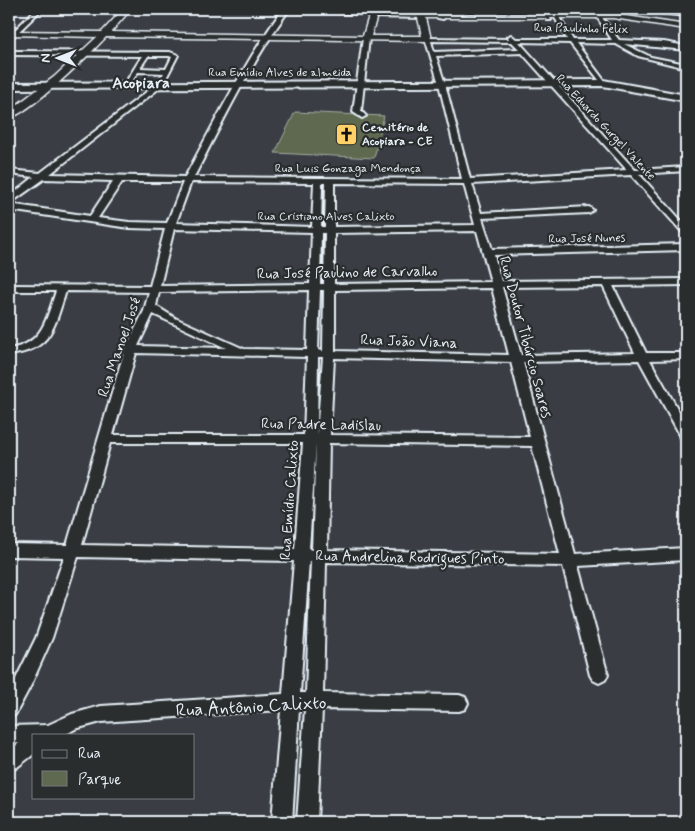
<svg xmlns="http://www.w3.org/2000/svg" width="695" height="831" viewBox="0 0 695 831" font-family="Mynerve,sans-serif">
	<rect width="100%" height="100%" fill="#3a3e44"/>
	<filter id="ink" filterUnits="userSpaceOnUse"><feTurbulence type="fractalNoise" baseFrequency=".02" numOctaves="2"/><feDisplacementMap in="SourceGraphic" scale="10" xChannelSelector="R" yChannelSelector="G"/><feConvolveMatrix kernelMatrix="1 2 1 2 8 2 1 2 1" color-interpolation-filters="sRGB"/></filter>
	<g filter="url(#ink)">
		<polygon fill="#5f6950" stroke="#a4ada4" points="295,112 384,116 374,158 275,153"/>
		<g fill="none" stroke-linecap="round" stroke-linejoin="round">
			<defs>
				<g id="minor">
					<polygon points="36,9 42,9 9,41 9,36"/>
					<path d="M283,9L374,10L377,12L375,13L426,16L423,18L372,17L369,15L371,14L288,11C251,63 223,121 194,177L462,179L439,84L425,38L509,39L508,37L511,35L516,39H567L554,16L557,14L573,40H612L597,17L600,15L619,40L664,42L686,46V50L624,44L651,57L686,64V68L638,56L616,44L576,43L606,83L603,85L570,43L519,42L635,170L686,167V171L639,174L686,226V234L683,233L631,175L472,184L481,213L589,207L593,210L589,213L482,218L492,249L686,244V250L494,255L501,281L686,279V285L613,286L646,353H686V359L650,360L686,424V439L681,438L680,435L639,360L523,362L575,554L686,548V560L578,566L608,675L605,680L599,683L593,680L590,675L563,566L326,562L323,693L459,695L465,697L468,703L465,709L459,711L322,709L317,822H297L305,709H299L292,822H272L281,710L101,722L75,729L65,735H34V754L16,768L9,771V751L19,743L9,744V726L48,725L72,714L101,706L283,694L294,561L78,557L52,638L31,685L15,715L9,717V693L36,638L64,557L9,556V544L67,545L125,349L144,311L149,292L66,291C54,327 52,350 9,355V349C43,344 46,320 56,291H9V285L150,286L165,229L129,228L9,210V204L90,216L113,181L44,179L9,204V197L34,177L9,174V170L40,173L157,84L164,73L138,72L129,86L127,87L124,85L142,56L9,55V51L170,52L178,55L162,86L50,174L185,177C216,120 245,61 283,9ZM431,41L512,42L519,49L434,52ZM522,53L627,170L470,179L445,84L436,56ZM148,56H169L172,57L166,69L140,68ZM122,182H183L167,223L129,222L98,218ZM191,182L314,183L312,227L176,223ZM322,183H326L325,227H321ZM334,183L464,184L475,225L334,227ZM174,229L312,232L310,284L160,286ZM477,231L491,282L334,284V233ZM321,233H325L324,284H320ZM603,286L635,353L521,355L502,287ZM492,288L509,355L335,351V290ZM309,290L307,350L244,349L175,318L156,306L159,292ZM320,290H324L323,351L318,350ZM153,314L226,348L138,346ZM136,353L307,357L304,435H113ZM318,357H323L317,435ZM334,358L511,362L530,437L330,435ZM110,443H303L295,549L82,545ZM316,443L312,550L309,549ZM329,443L532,446L560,554L327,550ZM309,561H311L306,693H300Z"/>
					<polygon points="438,9 444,9 446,16 443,19 438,18 440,16"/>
					<polygon points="541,9 545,9 551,20 547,20"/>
					<polygon points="639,9 686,12 686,16 642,11"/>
					<polygon points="366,36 369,38 361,111 366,116 362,118 353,112 363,38"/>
				</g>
				<polygon id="tertiary" points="603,80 686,95 686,101 603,86 9,89 9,83"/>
				<path id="secondary" d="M123,9H131L111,32L363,36L371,9H379L371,36H422L416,9H424L425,14H613L686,25V29L613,18H426L431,39L427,41L106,37C90,54 29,114 9,118V111L54,77L97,37L9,35V31L102,32Z"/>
			</defs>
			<use href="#minor" stroke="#e8f1f8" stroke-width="4"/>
			<use href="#tertiary" stroke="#e8f1f8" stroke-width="4"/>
			<use href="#secondary" stroke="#e8f1f8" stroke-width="3"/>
			<use href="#minor" fill="#2a2d2e" fill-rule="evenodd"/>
			<use href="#tertiary" fill="#2a2d2e" fill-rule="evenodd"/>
			<use href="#secondary" fill="#2a2d2e" fill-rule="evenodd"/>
		</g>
	</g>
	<defs>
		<symbol id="church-square" viewBox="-11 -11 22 22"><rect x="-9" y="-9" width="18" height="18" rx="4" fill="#ffd166" stroke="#2a2d2e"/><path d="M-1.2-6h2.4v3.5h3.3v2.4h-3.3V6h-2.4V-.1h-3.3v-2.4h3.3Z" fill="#111"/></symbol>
	</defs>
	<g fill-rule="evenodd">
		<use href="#church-square" x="334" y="122" width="25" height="25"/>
	</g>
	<g text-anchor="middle" stroke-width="4.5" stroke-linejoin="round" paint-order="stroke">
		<g font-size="12" fill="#e8f1f8" stroke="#2a2d2e">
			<text transform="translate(581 28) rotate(1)" y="4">Rua Paulinho Felix</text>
			<text x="280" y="76">Rua Emídio Alves de almeida</text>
			<text transform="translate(606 127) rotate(47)" y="4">Rua Eduardo Gurgel Valente</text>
			<text x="348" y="172">Rua Luis Gonzaga Mendonça</text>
			<text x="326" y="220">Rua Cristiano Alves Calixto</text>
			<text transform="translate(587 238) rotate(-1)" y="4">Rua José Nunes</text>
		</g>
		<g font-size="12" font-weight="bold" fill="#e8f1f8" stroke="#2a2d2e" text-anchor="start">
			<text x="362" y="131">Cemitério de<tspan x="362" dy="14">Acopiara - CE</tspan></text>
		</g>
		<g font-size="15" fill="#e8f1f8" stroke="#2a2d2e">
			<text transform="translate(347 272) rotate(-1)" y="5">Rua José Paulino de Carvalho</text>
			<text transform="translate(526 337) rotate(75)" y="5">Rua Doutor Tibúrcio Soares</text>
			<text transform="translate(409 341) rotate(2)" y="5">Rua João Viana</text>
			<text transform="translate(119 347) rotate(-71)" y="5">Rua Manoel José</text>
			<text transform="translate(321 424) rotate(1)" y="5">Rua Padre Ladislau</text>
			<text transform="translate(289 500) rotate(-86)" y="5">Rua Emídio Calixto</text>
			<text transform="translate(410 557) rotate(1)" y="5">Rua Andrelina Rodrigues Pinto</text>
		</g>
		<g font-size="16" font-weight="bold" fill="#e8f1f8" stroke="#2a2d2e">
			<text x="141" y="88">Acopiara</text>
		</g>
		<g font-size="18" fill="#e8f1f8" stroke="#2a2d2e">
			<text transform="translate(251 706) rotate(-3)" y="6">Rua Antônio Calixto</text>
		</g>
	</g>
	<rect width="695" height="831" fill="none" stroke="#2a2d2e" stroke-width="30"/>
	<rect x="15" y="15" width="665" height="801" fill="none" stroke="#e8f1f8" stroke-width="2" filter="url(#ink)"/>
	<rect x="32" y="734" width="162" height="65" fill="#2a2d2e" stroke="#767b7f"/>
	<rect x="42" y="750" width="25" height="8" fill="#2a2d2e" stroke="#767b7f"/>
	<text x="78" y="758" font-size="15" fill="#e8f1f8">Rua</text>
	<rect x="42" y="771" width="25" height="15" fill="#5f6950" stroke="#767b7f"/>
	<text x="78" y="784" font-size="15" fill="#e8f1f8">Parque</text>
	<g transform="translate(58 58) rotate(270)" stroke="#2a2d2e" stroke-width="4" paint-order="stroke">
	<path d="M0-4L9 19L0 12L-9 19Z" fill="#e8f1f8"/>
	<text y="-8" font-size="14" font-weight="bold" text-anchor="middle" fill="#e8f1f8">N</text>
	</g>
</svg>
